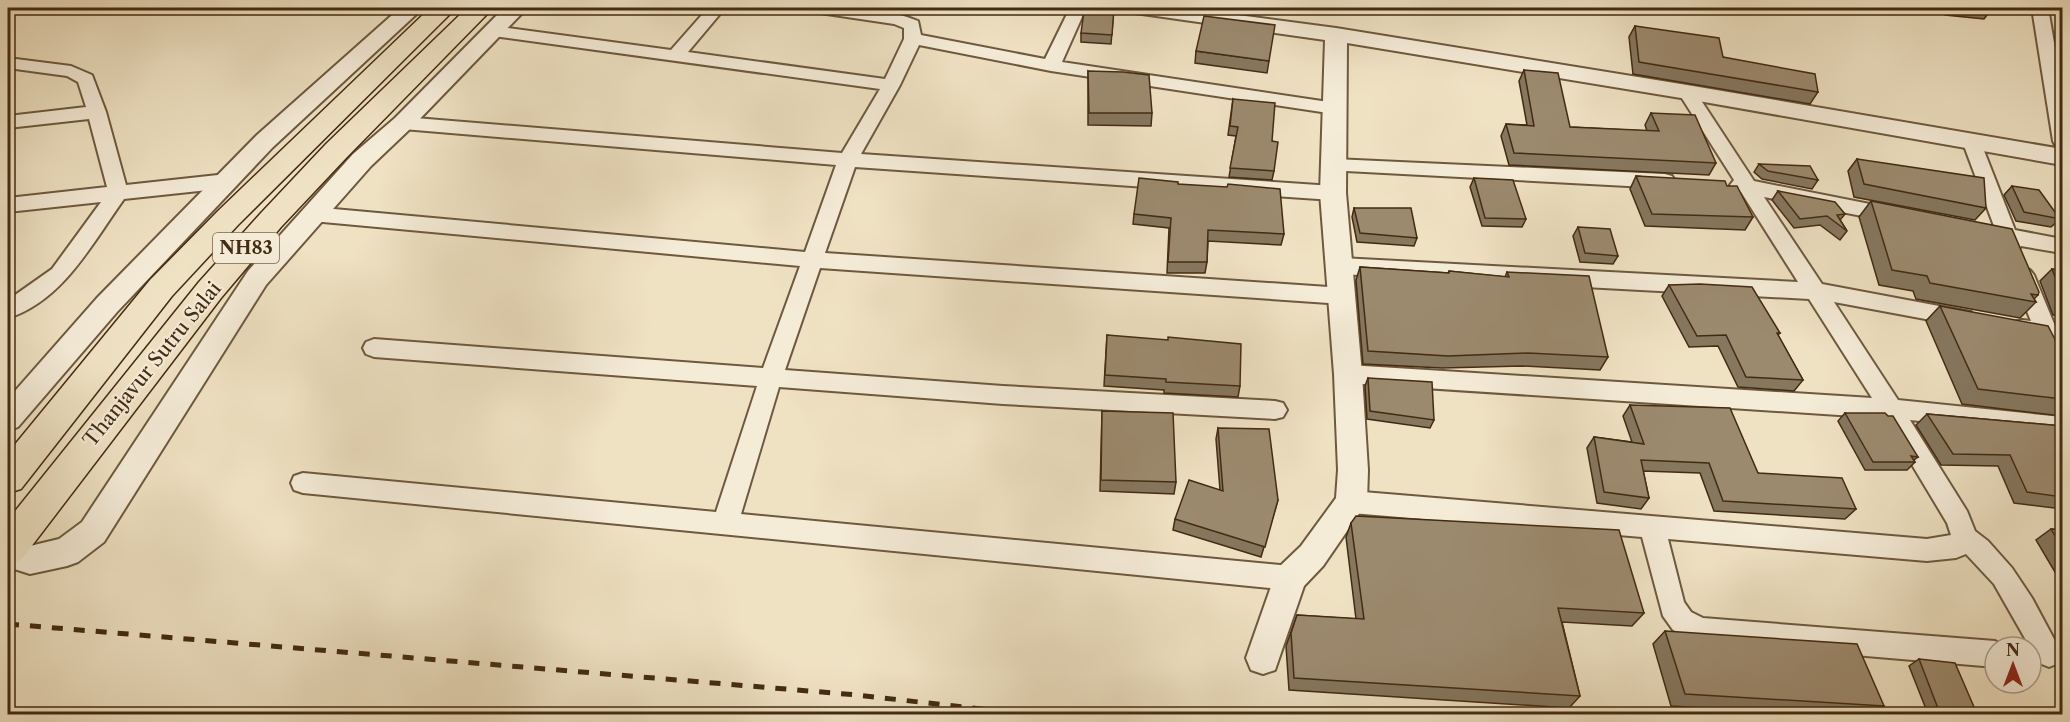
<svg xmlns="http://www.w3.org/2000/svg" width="2070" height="722" viewBox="0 0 2070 722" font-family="'Libre Caslon Text',serif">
	<rect width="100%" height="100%" fill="#efe2c3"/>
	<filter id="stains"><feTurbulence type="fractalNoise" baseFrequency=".00333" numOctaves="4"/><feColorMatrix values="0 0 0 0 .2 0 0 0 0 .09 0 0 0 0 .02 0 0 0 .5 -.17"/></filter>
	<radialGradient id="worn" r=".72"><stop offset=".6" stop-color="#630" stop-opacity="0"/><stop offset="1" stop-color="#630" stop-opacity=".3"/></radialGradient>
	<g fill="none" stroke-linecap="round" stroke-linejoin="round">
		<defs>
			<g id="minor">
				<path d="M708,8H725L688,52L885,79L904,39V28L894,24L820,13L814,12L812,8C848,8 885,7 918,21L921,35L1045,59L1070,8H1086L1062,62L1342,104L1344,108L1342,112L1335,114L1051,71L919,45L900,85L861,154L1333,186L1340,188L1343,193L1340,198L1333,200L855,167L825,253L1343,288L1351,290L1354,296L1351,302L1343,304L820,268L785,370L1003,386L1275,401L1283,403L1287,410L1283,417L1275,419L1003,404L779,387L741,514L1290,566L1299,570L1303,578L1299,586L1290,590L303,493L294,490L291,483L294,476L303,473L716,512L757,386L374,357L366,354L363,348L366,342L374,339L763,368L800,266L312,221L305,219L302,214L305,209L312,207L805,252L836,165L403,129L396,127L394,123L396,119L403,117L842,153L880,89L493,36L487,35L484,31L487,27L493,26L671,50Z"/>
				<polygon points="2032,8 2048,8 2062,89 2062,147 2055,145 2053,141"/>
				<path d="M8,58L71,66L92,75L106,112L126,185L227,174L234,176L237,181L234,186L227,188L124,199C93,242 63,301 8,318V300L52,269L101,202L8,212V198L107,187L89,119L8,128V116L86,107L78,82L67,76L8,68Z"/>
				<polygon points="1687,86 1693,88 1754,181 1900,210 1903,215 1900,220 1893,222 1764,197 1822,284 1971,312 1974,318 1971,324 1963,326 1834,302 1898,400 2062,417 2062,436 1910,420 1967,511 1975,531 1988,541 2012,568 2032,598 2062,654 2059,663 2049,667 2039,663 1994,584 1966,554 1956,558 1927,561 1668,539 1684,602 1691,612 1703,618 1995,641 2006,647 1995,647 1995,667 1701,642 1673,630 1663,616 1642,537 1351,513 1342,509 1339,502 1342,495 1351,491 1927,539 1951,535 1947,523 1884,418 1348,383 1340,380 1337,374 1340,368 1348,365 1872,398 1809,299 1341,274 1334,271 1331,266 1334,261 1341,258 1798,282 1741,192 1733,190 1730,185 1734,180 1678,92 1681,88"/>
				<polygon points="1972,137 1979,139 1981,143 2015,230 2062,239 2062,253 2021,246 2018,250 2011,252 2004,250 1999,242 1980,237 1977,232 1980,227 1994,226 1963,143 1965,139"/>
				<polygon points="1334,159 1665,174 1672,176 1675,181 1672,186 1665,188 1327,170 1324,165 1327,160"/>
				<polygon points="2023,267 2030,270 2034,275 2055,326 2062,328 2062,374 2054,371 2039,340 2014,334 2011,328 2014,322 2022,320 2031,321 2012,275 2016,270"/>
			</g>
			<g id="tertiary">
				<polygon points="400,8 423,8 273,147 117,312 18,427 8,431 8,399 97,298 257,135"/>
				<polygon points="504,8 527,8 411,128 371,166 266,285 104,542 78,562 67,566 30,574 8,567 8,539 30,546 59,539 82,522 248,271 353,154 395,118"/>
				<polygon points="1131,8 1185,8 1336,28 1687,85 2062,149 2062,165 1687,99 1347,43 1346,193 1362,374 1368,470 1367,502 1323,566 1304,586 1275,670 1263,674 1251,670 1246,658 1274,578 1278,568 1301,546 1336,498 1338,470 1334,374 1320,193 1325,40 1142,14 1134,13"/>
			</g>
			<g id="trunk">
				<polygon points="430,8 456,8 238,225 172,296 21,489 8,493 8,453 150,280 218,211"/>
				<polygon points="467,8 493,8 346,158 281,227 221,298 21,560 8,564 8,520 199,282 261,213 326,144"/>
			</g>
		</defs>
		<use href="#minor" stroke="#6e593e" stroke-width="4"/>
		<use href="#tertiary" stroke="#6e593e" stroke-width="4"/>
		<use href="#trunk" stroke="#432b12" stroke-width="3"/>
		<use href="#minor" fill="#f5ecd8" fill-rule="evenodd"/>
		<use href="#tertiary" fill="#f5ecd8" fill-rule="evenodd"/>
		<use href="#trunk" fill="#efe2c3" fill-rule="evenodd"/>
		<polyline stroke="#432b12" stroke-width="5" stroke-dasharray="11 11" stroke-linecap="butt" points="8,624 857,695 1025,714"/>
	</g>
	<g fill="#86775f" stroke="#432b12" stroke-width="1.5">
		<polygon points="1114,8 1111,44 1081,42 1081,33"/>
		<polygon points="1940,8 1989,8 1991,10 1984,19 1945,15"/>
		<polygon points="1635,26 1723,57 1818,92 1810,104 1633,74 1629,37"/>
		<polygon points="1196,51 1269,61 1267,73 1195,63"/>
		<polygon points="1524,70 1570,127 1647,131 1645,125 1651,113 1716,163 1709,175 1509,165 1501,136 1506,124 1527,125 1519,81"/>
		<polygon points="1088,71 1152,113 1151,126 1088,125"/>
		<polygon points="1233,99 1272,141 1274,171 1272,180 1229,177 1236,136 1228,135"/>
		<polygon points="1857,159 1986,208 1975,220 1854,197 1848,171"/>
		<polygon points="1759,164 1818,180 1812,189 1762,179 1754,172"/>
		<polygon points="1636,176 1727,186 1753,217 1745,230 1645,226 1630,189"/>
		<polygon points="1474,178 1526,219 1522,227 1482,226 1470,187"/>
		<polygon points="1178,184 1284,234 1281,245 1208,241 1207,262 1205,273 1167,273 1169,228 1133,224 1134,214"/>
		<polygon points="2012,186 2060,219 2051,227 2016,221 2004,195"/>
		<polygon points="1778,191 1845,214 1840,220 1847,231 1840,240 1820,225 1794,228 1772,200"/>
		<polygon points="1871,201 2038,295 2034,299 2036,302 2020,318 1916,299 1913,291 1879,285 1859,217"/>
		<polygon points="1354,208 1417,238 1414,246 1357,242 1352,217"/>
		<polygon points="1578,227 1618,256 1613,264 1580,262 1573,236"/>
		<polygon points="1360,267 1448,273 1449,271 1505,277 1507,272 1608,357 1600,370 1522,366 1442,368 1363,364 1356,280"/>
		<polygon points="2052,269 2062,271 2062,318 2053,315 2040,281"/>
		<polygon points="1669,285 1780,333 1778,335 1803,380 1794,391 1738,387 1718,346 1689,347 1662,296"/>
		<polygon points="1940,306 2062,353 2062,416 1962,404 1926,321"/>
		<polygon points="1107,335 1240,386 1238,397 1164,393 1164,390 1104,386"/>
		<polygon points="1368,378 1434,420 1430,428 1367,419 1365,386"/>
		<polygon points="1630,405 1758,473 1856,509 1845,519 1714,511 1700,473 1643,471 1649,498 1641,509 1597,503 1587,448 1594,437 1632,442 1623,416"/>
		<polygon points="1102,411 1176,482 1174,494 1100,491"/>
		<polygon points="1845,413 1918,457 1914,460 1915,462 1907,470 1865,470 1838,421"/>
		<polygon points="1927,414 2062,426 2062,509 2014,503 1998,466 1941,465 1916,425"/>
		<polygon points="1218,428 1278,500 1261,557 1173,530 1175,519 1220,490 1216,439"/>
		<polygon points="1351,523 1644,613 1632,626 1562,622 1580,696 1569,708 1289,690 1286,646 1297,615 1356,619 1346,537"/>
		<polygon points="2051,529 2062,530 2062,584 2036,540"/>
		<polygon points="1665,631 1884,706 1872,714 1808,714 1671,706 1653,644"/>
		<polygon points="1919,659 1977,714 1928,714 1909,666"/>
	</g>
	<g fill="#9c8a6e" stroke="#432b12" stroke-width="1.5">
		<polygon points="1085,8 1114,8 1112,35 1081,33 1084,11"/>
		<polygon points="1958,8 1989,8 1991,10"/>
		<polygon points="1204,16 1275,25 1269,61 1196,51"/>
		<polygon points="1635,26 1719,38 1723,57 1815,74 1818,92 1639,62"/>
		<polygon points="1524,70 1558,73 1570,127 1659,131 1651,113 1695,115 1716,163 1514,153 1506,124 1534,126"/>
		<polygon points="1088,71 1123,72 1149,75 1152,113 1089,113"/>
		<polygon points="1233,99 1275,103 1272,141 1278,142 1274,171 1230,168 1238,127 1230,126"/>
		<polygon points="1857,159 1984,178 1986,208 1864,184"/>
		<polygon points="1759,164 1810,166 1818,180 1768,171"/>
		<polygon points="1636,176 1725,181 1727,186 1737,186 1753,217 1652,214"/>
		<polygon points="1139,178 1178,182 1178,184 1227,187 1228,184 1280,189 1284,234 1208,230 1207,262 1168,262 1171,218 1134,214"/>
		<polygon points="1474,178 1513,180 1526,219 1485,218"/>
		<polygon points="2012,186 2039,190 2060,219 2024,212"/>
		<polygon points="1778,191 1835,202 1845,214 1837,215 1847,231 1827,216 1800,219"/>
		<polygon points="1871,201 2012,229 2039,292 2038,295 2031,294 2036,302 1930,283 1927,276 1892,270"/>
		<polygon points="1354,208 1411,208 1417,238 1360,233"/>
		<polygon points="1578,227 1610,229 1618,256 1585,253"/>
		<polygon points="1360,267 1449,273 1449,271 1509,277 1507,272 1589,276 1608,357 1528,353 1448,356 1368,351"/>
		<polygon points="2052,269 2062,271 2062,295"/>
		<polygon points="1700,284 1752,287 1780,333 1777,333 1803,380 1746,377 1726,335 1697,336 1669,285"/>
		<polygon points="1940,306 2048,326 2062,353 2062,399 1978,389"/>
		<polygon points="1107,335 1168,340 1168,337 1241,344 1240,386 1166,382 1166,379 1105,375"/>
		<polygon points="1368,378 1432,382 1434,420 1370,411"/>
		<polygon points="1630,405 1730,408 1758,473 1842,478 1856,509 1723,501 1709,463 1641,460 1649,498 1604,492 1594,437 1644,444"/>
		<polygon points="1102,411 1173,413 1176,482 1101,480"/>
		<polygon points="1845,413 1885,413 1888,416 1893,416 1918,457 1911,456 1915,462 1873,462"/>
		<polygon points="1927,414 2062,426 2062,497 2027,492 2010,455 1953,454"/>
		<polygon points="1218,428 1269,429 1278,500 1265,547 1175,519 1189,480 1223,491"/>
		<polygon points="1356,516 1619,530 1644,613 1558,608 1580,696 1294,678 1291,633 1297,615 1364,619 1351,523"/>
		<polygon points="2051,529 2062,530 2062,548"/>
		<polygon points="1665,631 1857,644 1884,706 1685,694"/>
		<polygon points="1919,659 1955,663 1977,714 1939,711"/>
	</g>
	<g text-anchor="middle" stroke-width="4.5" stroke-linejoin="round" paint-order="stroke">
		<rect fill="#f5ecd8" stroke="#78654d" stroke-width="1.5" x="213" y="233" width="66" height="30" rx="4.5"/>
		<g font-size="18" font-weight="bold" fill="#432b12">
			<text x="246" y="254">NH83</text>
		</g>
		<g font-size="20" fill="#432b12" stroke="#f5ecd8">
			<text transform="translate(152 364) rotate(-51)" y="7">Thanjavur Sutru Salai</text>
		</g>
	</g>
	<rect width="2070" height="722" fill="none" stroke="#efe2c3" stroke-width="30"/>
	<rect x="9" y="9" width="2052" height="704" fill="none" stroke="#432b12" stroke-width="3"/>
	<rect x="15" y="15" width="2040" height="692" fill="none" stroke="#432b12" stroke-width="1.5"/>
	<g transform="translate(2013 665)"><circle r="28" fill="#f5ecd8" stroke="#ae9f89" stroke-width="1.5"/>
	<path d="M0-4.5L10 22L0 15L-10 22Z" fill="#8f2418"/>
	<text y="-9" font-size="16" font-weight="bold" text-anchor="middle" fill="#432b12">N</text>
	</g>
	<rect width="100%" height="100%" filter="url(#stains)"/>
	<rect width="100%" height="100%" fill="url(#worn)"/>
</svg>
